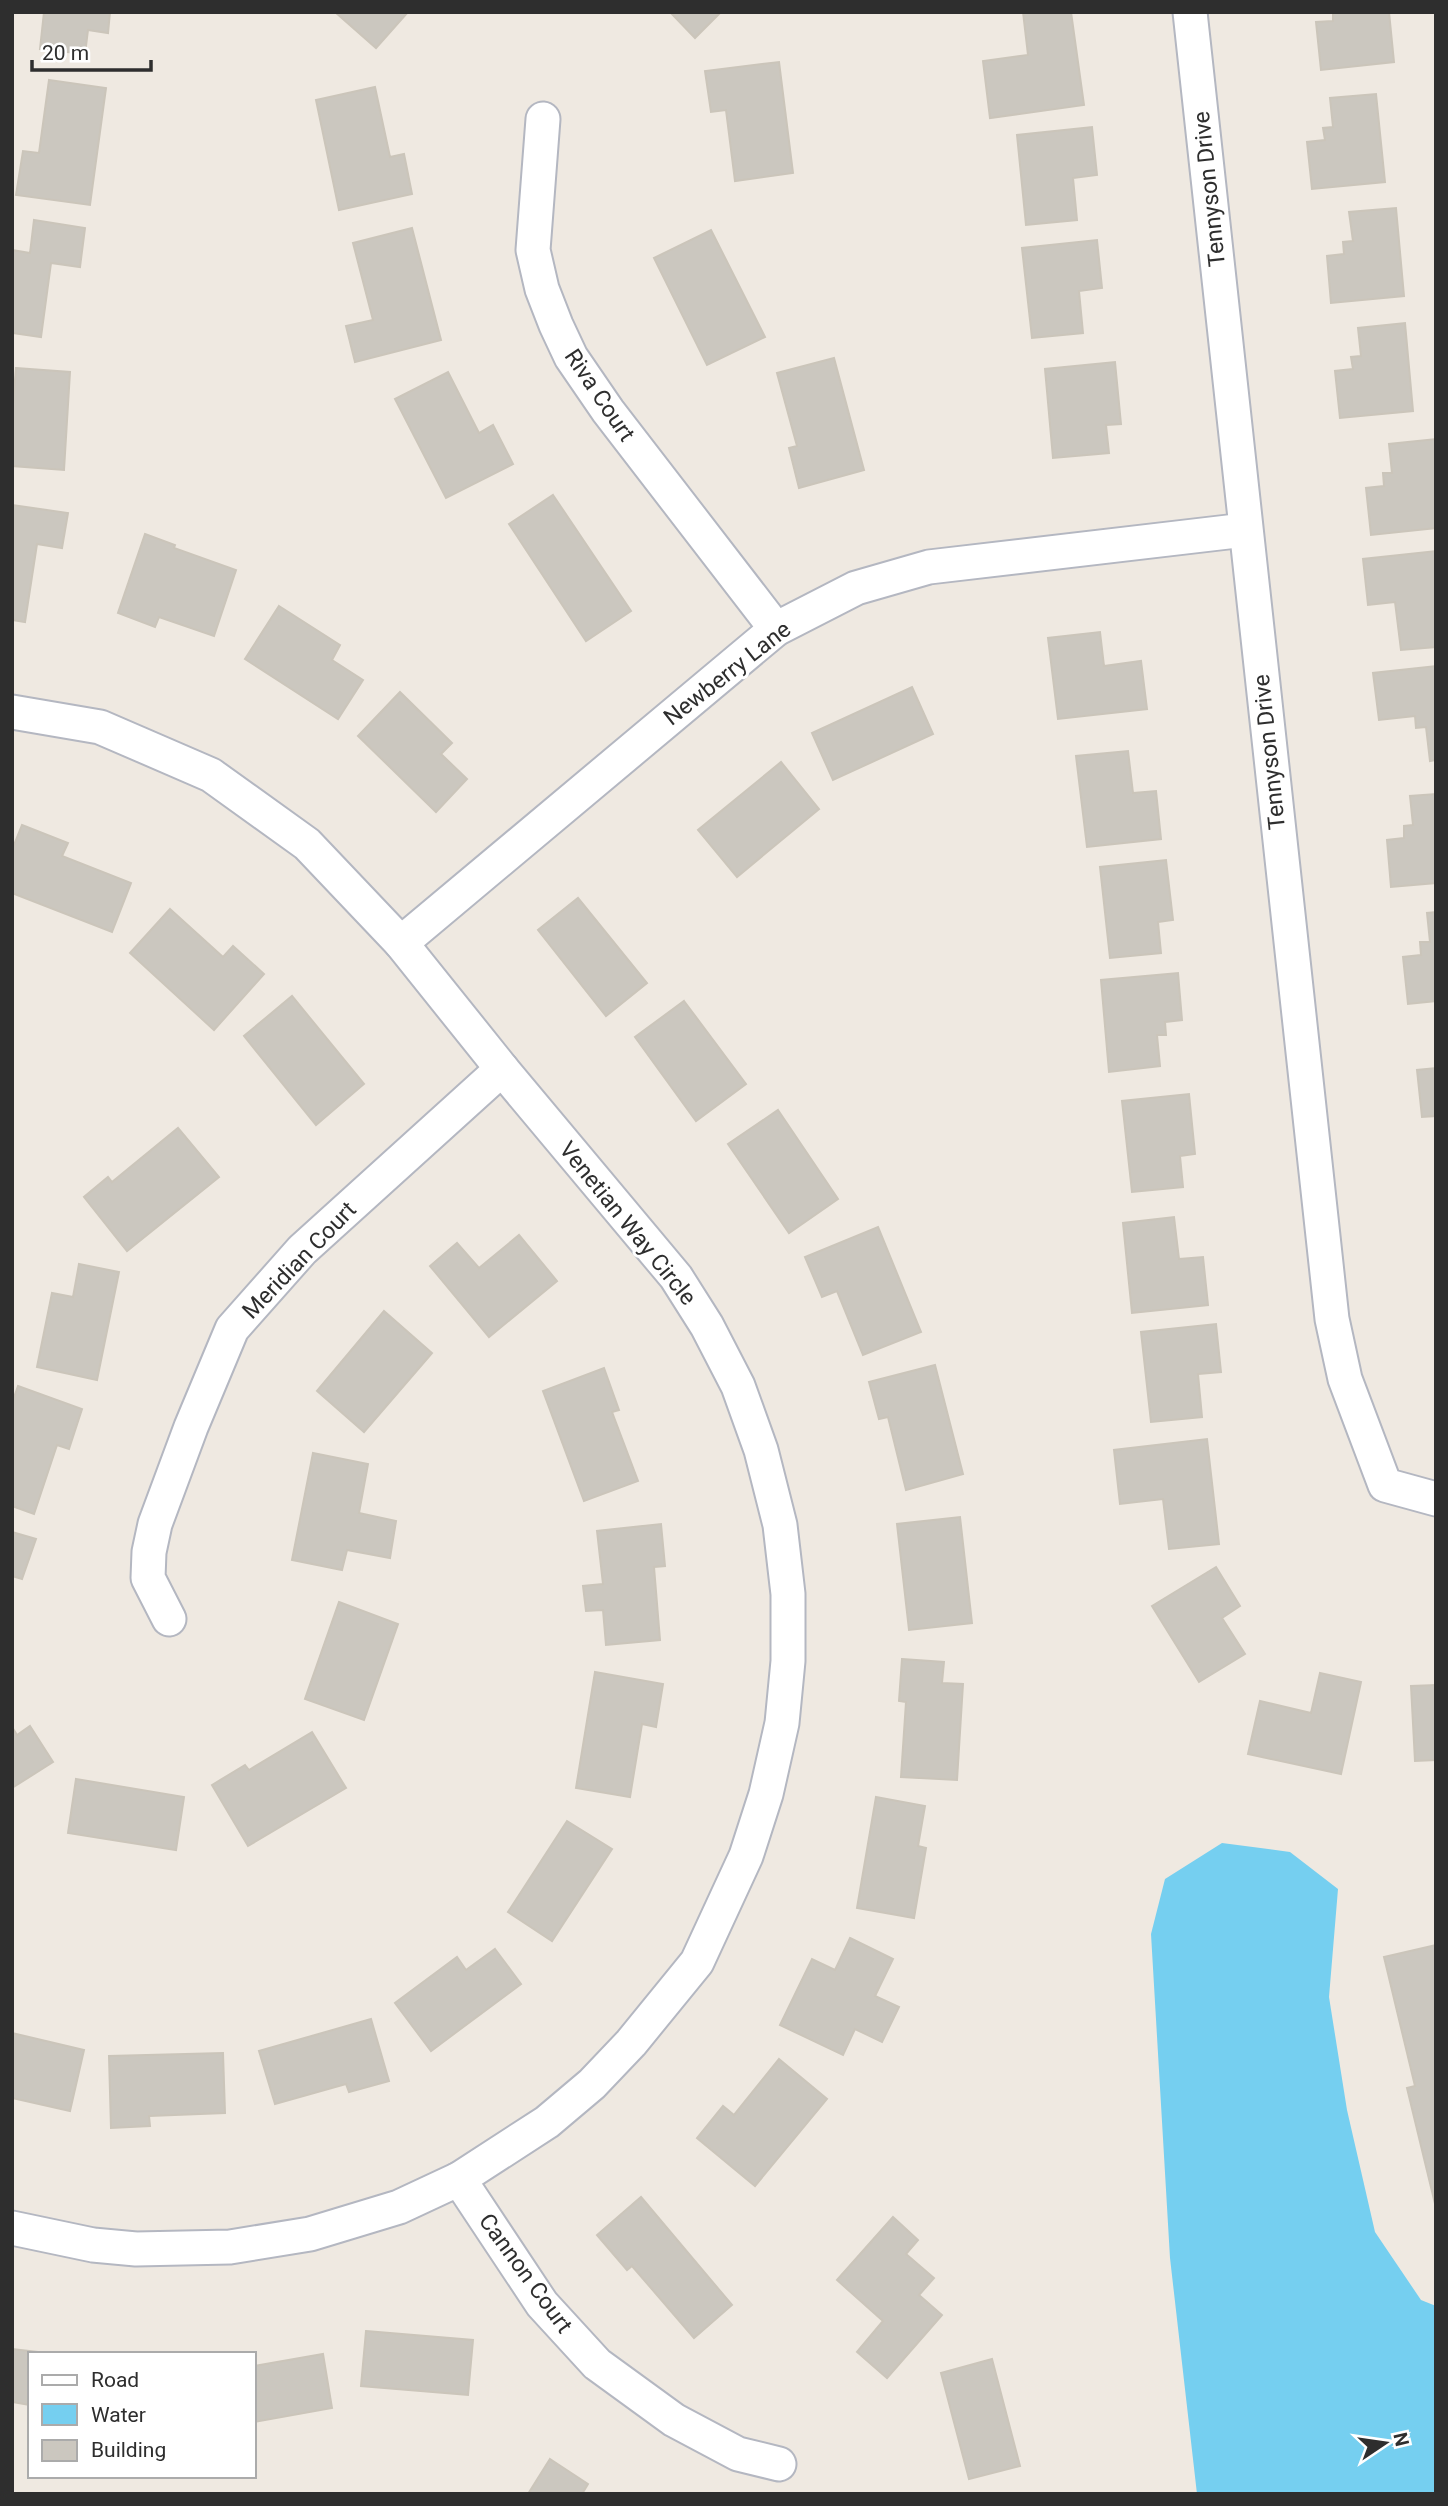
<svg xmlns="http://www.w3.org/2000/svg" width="1448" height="2506" viewBox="0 0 1448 2506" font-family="Roboto,sans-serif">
	<rect width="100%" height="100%" fill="#efe9e1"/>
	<polygon fill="#75cff0" points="1222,1843 1290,1852 1338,1889 1329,1997 1347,2110 1375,2232 1421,2300 1436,2306 1436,2494 1197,2494 1170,2258 1151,1934 1165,1879"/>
	<g fill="#cbc7bf" stroke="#cbc5ba" stroke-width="2">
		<polygon points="44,12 110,12 108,33 88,30 85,54 40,49"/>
		<polygon points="335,12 408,12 376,48"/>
		<polygon points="670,12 721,12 695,38"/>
		<polygon points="1023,12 1071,12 1084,105 990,118 983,61 1028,55"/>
		<polygon points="1333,12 1389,12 1394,62 1321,70 1316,22 1333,21"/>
		<polygon points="779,62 793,173 735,181 726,110 711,112 705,71"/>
		<polygon points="49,80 106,88 90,205 16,195 23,151 39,153"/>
		<polygon points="375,87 390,157 404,154 412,194 339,210 316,100"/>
		<polygon points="1376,94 1385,182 1312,189 1307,142 1325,140 1323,128 1333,127 1330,98"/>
		<polygon points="1092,127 1097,175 1073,178 1077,220 1026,225 1017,135"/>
		<polygon points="1396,208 1404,296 1331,303 1327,256 1344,254 1343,242 1353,241 1349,212"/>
		<polygon points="34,220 85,228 80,267 51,263 41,337 12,333 12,250 30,253"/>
		<polygon points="412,228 441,340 355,362 346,326 373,320 353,243"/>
		<polygon points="711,230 765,337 707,365 654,258"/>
		<polygon points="1097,240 1102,288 1079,291 1083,333 1032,338 1022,248"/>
		<polygon points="1405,323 1413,411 1340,418 1335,371 1353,369 1351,357 1361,356 1358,328"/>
		<polygon points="834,358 864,470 799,488 789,448 797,446 777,373"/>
		<polygon points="1115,362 1121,424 1106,425 1109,453 1053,458 1045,369"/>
		<polygon points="16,368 70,372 64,470 12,466 12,414"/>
		<polygon points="448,372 479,433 493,425 513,464 446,498 395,399"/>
		<polygon points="1436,439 1436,528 1371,535 1366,488 1384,486 1383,473 1392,473 1389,444"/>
		<polygon points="553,495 631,611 586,641 509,524"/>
		<polygon points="12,505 68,513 62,548 37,544 25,622 12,620"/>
		<polygon points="145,534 175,545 174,548 236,570 214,636 159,617 155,627 118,613"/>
		<polygon points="1436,551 1436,647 1401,650 1395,602 1368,605 1363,559"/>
		<polygon points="279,606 340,645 332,660 363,680 338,719 245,659"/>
		<polygon points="1100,632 1104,666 1141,661 1147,709 1058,719 1048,638"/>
		<polygon points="1436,666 1436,760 1430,761 1426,727 1416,728 1415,716 1379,720 1373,673"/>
		<polygon points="912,687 933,734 833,780 812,733"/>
		<polygon points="400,692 452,743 441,754 467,779 436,812 358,736"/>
		<polygon points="1128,751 1133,793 1156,791 1161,839 1087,847 1076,756"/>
		<polygon points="781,762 819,809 737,877 698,830"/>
		<polygon points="1436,794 1436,883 1391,887 1387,840 1404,838 1404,826 1413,825 1410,796"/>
		<polygon points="22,825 68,843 62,856 131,883 112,932 12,893 12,850"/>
		<polygon points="1166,860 1173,920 1158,922 1161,953 1110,958 1100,867"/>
		<polygon points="578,898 647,983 606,1016 538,930"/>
		<polygon points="170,909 223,957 233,946 264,974 214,1030 130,953"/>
		<polygon points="1436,912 1436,1001 1408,1004 1403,957 1421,955 1420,942 1430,942 1427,913"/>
		<polygon points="1178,973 1182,1020 1165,1022 1166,1035 1157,1035 1160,1066 1109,1072 1101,980"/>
		<polygon points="292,996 364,1084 316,1125 244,1036"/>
		<polygon points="684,1001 746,1084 696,1121 635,1037"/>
		<polygon points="1436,1068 1436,1116 1422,1117 1417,1070"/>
		<polygon points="1189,1094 1195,1154 1180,1156 1183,1187 1132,1192 1122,1101"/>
		<polygon points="778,1110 838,1199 789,1233 728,1144"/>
		<polygon points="178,1128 219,1177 127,1251 84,1197 108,1177 112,1182"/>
		<polygon points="1174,1217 1179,1259 1203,1257 1208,1305 1132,1313 1123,1223"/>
		<polygon points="878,1227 921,1332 863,1355 837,1291 822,1297 805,1257"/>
		<polygon points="519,1235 557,1281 489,1337 430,1266 457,1243 479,1268"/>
		<polygon points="79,1264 119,1272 97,1380 37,1367 52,1293 73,1297"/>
		<polygon points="384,1311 432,1353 364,1432 317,1391"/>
		<polygon points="1216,1324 1221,1372 1198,1374 1202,1417 1151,1422 1141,1332"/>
		<polygon points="935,1365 963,1474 906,1490 888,1417 879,1419 869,1382"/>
		<polygon points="604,1368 619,1410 612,1412 638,1481 584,1501 543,1391"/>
		<polygon points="18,1386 82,1409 69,1449 57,1445 34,1514 12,1506 12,1403"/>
		<polygon points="1207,1439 1219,1544 1169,1549 1163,1499 1120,1504 1114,1450"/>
		<polygon points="313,1453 368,1464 359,1513 396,1521 390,1558 347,1550 342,1570 292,1560"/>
		<polygon points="960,1517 972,1623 909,1630 897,1524"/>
		<polygon points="661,1524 665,1566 654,1567 660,1640 606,1645 603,1610 586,1611 583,1586 603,1584 597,1531"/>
		<polygon points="12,1532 36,1539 22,1579 12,1576"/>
		<polygon points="1216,1567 1240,1606 1222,1618 1245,1654 1199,1682 1152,1606"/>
		<polygon points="339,1602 398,1624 364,1720 305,1699"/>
		<polygon points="902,1659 944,1662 942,1683 963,1684 957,1780 901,1777 906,1702 899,1701"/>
		<polygon points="595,1672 663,1684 656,1727 642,1724 630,1797 576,1788"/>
		<polygon points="1320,1673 1361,1682 1341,1774 1248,1754 1260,1701 1311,1713"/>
		<polygon points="1436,1685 1436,1760 1415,1761 1411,1686"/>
		<polygon points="30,1726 53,1762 12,1788 12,1727 17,1735"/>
		<polygon points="312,1732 346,1788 248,1846 212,1785 245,1765 249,1770"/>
		<polygon points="76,1779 184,1797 176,1850 68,1833"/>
		<polygon points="876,1797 925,1806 918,1846 926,1848 914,1918 857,1908"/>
		<polygon points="567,1821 612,1849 552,1941 508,1912"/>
		<polygon points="850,1938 893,1959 875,1996 899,2007 882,2042 855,2029 843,2055 780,2025 812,1959 835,1970"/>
		<polygon points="1436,1945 1436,2208 1407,2088 1415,2086 1384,1957"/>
		<polygon points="495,1949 521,1984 431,2051 395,2003 457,1957 466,1970"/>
		<polygon points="371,2019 389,2081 349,2092 346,2084 275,2104 259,2051"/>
		<polygon points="12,2033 84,2050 70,2111 12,2098"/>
		<polygon points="223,2053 225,2113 149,2116 150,2126 111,2128 109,2056"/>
		<polygon points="779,2059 827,2099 755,2186 697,2138 723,2106 734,2115"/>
		<polygon points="641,2197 732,2305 694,2338 632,2266 627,2270 597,2235"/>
		<polygon points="893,2217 918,2240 906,2254 934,2278 919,2295 942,2315 887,2378 857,2352 883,2321 837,2280"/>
		<polygon points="366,2331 473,2340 468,2395 361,2386"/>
		<polygon points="12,2349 38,2352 30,2354 30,2405 12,2402"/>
		<polygon points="323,2354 332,2408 254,2422 254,2363 254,2366"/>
		<polygon points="992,2359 1020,2466 969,2479 941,2373"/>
		<polygon points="550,2459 588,2484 582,2494 528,2494"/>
	</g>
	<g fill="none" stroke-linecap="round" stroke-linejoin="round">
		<defs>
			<g id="minor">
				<polyline points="1190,12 1332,1319 1345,1379 1385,1485 1436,1499"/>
				<polyline points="543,119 533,250 542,289 556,325 571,357 608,411 776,629"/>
				<polyline points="12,712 100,727 211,775 307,844 401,943 502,1069 676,1277 707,1326 738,1386 761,1450 780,1525 788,1594 788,1661 782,1723 766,1794 746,1856 697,1962 631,2043 592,2084 547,2122 459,2179 399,2207 310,2234 230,2247 136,2249 93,2245 12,2228"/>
				<polyline points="401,943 776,629 856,588 929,567 1245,530"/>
				<polyline points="169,1619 148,1578 149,1552 155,1524 191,1427 232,1329 302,1250 502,1069"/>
				<polyline points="459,2179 542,2304 597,2364 674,2420 738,2454 779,2464"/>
			</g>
		</defs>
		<use href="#minor" stroke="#b4b7c1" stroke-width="37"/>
		<use href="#minor" stroke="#fff" stroke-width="33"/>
	</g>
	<g text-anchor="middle" stroke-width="6" stroke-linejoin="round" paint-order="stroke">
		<g font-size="23" fill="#2e2e2e" stroke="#fff">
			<text transform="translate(1209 189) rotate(-96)" y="8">Tennyson Drive</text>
			<text transform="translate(600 395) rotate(56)" y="8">Riva Court</text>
			<text transform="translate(727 673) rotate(-38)" y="8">Newberry Lane</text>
			<text transform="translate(1269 752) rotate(-96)" y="8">Tennyson Drive</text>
			<text transform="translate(628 1223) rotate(51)" y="8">Venetian Way Circle</text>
			<text transform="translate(299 1260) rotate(-46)" y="8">Meridian Court</text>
			<text transform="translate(526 2273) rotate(54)" y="8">Cannon Court</text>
		</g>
	</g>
	<rect width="1448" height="2506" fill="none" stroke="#2e2e2e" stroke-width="28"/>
	<rect x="28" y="2352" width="228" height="126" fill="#ffffff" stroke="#ababab" stroke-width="2"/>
	<rect x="42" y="2375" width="35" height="10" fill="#ffffff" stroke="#ababab" stroke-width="2"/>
	<text x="91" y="2387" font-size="21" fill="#2e2e2e">Road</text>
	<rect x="42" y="2404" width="35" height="21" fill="#75cff0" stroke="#ababab" stroke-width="2"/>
	<text x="91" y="2422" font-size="21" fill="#2e2e2e">Water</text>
	<rect x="42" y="2440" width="35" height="21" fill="#cbc7bf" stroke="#ababab" stroke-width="2"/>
	<text x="91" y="2457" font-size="21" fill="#2e2e2e">Building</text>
	<g transform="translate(1385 2443) rotate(77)" stroke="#ffffff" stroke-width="5" paint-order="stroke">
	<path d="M0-5L12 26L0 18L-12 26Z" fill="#2e2e2e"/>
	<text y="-10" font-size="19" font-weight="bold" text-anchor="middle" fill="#2e2e2e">N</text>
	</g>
	<path d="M32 60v10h119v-10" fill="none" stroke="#2e2e2e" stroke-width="3.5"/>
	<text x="42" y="60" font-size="21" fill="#2e2e2e" stroke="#ffffff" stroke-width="5" paint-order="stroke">20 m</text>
</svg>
